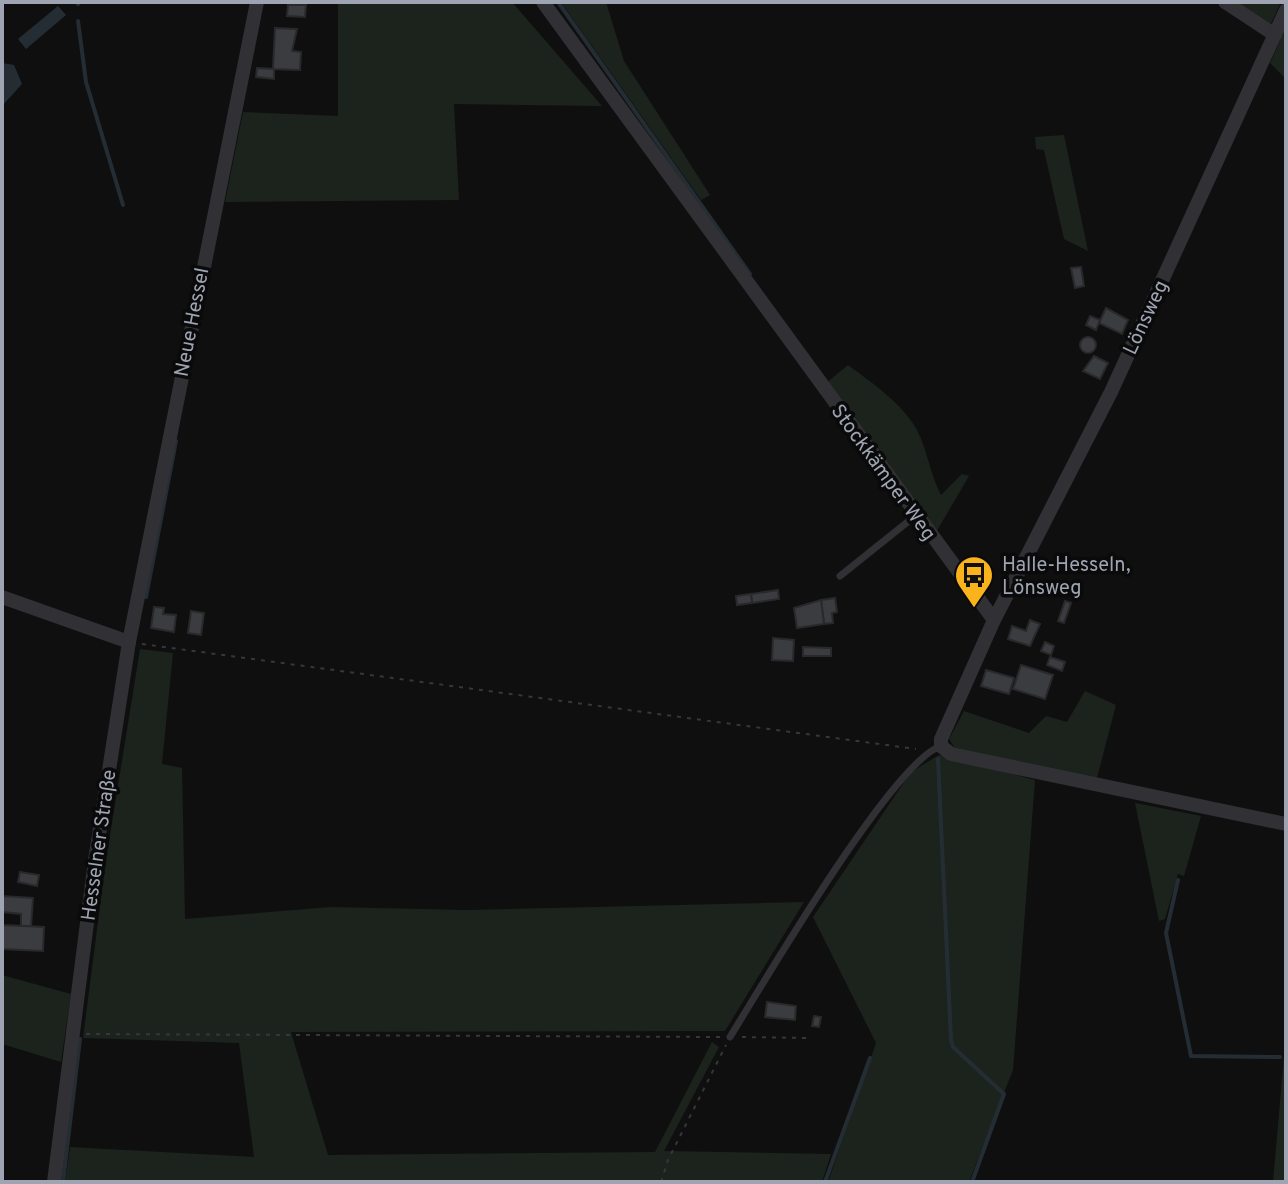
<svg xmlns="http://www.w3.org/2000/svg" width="1288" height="1184" viewBox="0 0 1288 1184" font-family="Overpass,sans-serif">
	<rect width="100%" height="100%" fill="#0f0f10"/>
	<g fill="#1b231c">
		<polygon points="338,2 512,2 602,106 454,104 459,200 225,202 243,112 338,116"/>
		<polygon points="561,2 606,2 624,61 710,195 701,200"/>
		<polygon points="1233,2 1281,2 1269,28"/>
		<polygon points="1286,27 1286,79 1270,63"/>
		<polygon points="1064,135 1088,251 1064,239 1044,150 1036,149 1035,137"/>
		<path d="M848,365C872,383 902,403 917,430C927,449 930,474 941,495L962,474L969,476L935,534L825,384Z"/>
		<polygon points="140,649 173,653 162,764 182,768 185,919 331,907 466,910 804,902 725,1031 291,1032 328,1155 655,1152 712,1042 719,1047 664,1151 831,1154 822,1182 65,1182 70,1147 254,1157 239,1043 83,1038 106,860"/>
		<polygon points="1085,691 1116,705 1097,778 956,750 949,739 964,711 1029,733 1046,716 1067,722"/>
		<polygon points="939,755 1035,780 1013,1070 969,1182 828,1182 876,1043 813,917 911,772"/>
		<polygon points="1135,803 1201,816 1184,876 1178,874 1165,919 1159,921"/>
		<polygon points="2,975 71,994 61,1062 2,1044"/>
		<polygon points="1284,1056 1286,1182 1273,1182"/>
	</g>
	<g fill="#252d34">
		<polygon points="58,6 66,15 26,49 18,39"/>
		<polygon points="2,63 14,65 22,84 2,106"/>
	</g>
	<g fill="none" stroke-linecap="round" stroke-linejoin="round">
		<g stroke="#252d34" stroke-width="4">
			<polyline points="77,2 78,4"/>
			<polyline points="558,2 750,274"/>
			<polyline points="78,21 86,82 123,205"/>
			<polyline points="146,597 176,441"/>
			<polyline points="938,759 951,1040 953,1047 1004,1094 972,1182"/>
			<polyline points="1178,880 1166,933 1191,1056 1280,1057"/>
			<polyline points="63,1182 80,1039"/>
			<polyline points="825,1182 870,1058"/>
		</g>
	</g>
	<g fill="#3b3c40" stroke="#29292c" stroke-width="2">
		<polygon points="288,5 306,5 305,17 287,16"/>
		<polygon points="275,28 297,29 292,51 301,52 300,70 273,69"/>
		<polygon points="257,68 274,69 274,79 256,77"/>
		<polygon points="1081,267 1084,286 1075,288 1071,268"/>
		<polygon points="1106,308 1128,320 1122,334 1099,323"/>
		<polygon points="1090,316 1100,320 1096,330 1086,325"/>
		<circle cx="1088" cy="345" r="8"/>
		<polygon points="1094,356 1108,363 1100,379 1083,371"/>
		<polygon points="778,590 779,599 752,603 751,594"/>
		<polygon points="751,594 752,603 737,605 736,596"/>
		<polygon points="835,598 837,612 832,613 833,623 824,624 821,600"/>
		<polygon points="821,600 824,624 797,628 794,608"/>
		<polygon points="1065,601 1071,603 1064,623 1058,621"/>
		<polygon points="154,607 164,608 163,614 176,615 174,632 151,628"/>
		<polygon points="191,611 204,613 201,635 188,633"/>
		<polygon points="1030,620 1040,624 1030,646 1008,639 1012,626 1026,631"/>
		<polygon points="773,638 794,640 793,661 772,660"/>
		<polygon points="1045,642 1054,646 1051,655 1041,651"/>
		<polygon points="803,647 831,648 831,656 803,656"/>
		<polygon points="1050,657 1065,662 1062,671 1047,665"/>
		<polygon points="1021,665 1053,675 1045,699 1013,689"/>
		<polygon points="986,670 1014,678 1009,694 981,686"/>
		<polygon points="20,872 39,875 37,886 18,882"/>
		<polygon points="2,896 33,898 31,926 21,926 21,914 2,912"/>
		<polygon points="2,925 44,927 43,951 2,949"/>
		<polygon points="767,1002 796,1006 795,1020 765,1017"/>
		<polygon points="814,1016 821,1017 819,1027 812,1026"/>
	</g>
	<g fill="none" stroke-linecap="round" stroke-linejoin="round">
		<g stroke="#36373c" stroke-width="2" stroke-dasharray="4 6" stroke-linecap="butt">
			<polyline points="142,644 916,749"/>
			<polyline points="86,1034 720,1037"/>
			<polyline points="742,1037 808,1038"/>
			<polyline points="661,1182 668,1160 726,1045"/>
		</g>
		<g stroke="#303035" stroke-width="7">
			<polyline points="840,576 915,516"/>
			<path d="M730,1037C763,984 893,761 941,746"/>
		</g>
		<g stroke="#303035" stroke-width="14">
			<polyline points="543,2 994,620"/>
			<polyline points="1225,2 1275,35"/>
			<polyline points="1286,10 1111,392 994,620 941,739 941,746 951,754 1286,824"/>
			<polyline points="2,597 129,642"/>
			<polyline points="54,1182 95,860 129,642 257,2"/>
		</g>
	</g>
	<defs>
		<symbol id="bus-pin" viewBox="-11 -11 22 30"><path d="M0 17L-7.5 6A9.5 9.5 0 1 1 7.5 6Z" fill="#fbb31c" stroke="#0a0a0b"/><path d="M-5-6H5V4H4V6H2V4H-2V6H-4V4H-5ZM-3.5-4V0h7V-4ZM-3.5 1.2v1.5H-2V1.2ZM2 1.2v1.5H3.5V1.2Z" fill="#111"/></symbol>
	</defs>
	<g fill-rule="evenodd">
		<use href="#bus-pin" x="952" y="553" width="44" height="60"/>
	</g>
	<g text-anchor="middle" stroke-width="7" stroke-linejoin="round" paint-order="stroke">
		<g font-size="20" fill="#9fa4b2" stroke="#0a0a0b">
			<text transform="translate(1145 317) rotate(-65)" y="7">Lönsweg</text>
			<text transform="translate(191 322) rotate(-79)" y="7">Neue Hessel</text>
			<text transform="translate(884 472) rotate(54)" y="7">Stockkämper Weg</text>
			<text transform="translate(98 845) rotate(-82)" y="7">Hesselner Straße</text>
		</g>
		<g font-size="20" fill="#9fa4b2" stroke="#0a0a0b" text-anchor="start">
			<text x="1002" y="571">Halle-Hesseln,<tspan x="1002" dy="23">Lönsweg</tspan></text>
		</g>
	</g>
	<rect width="1288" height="1184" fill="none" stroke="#9fa4b2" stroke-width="8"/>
</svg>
